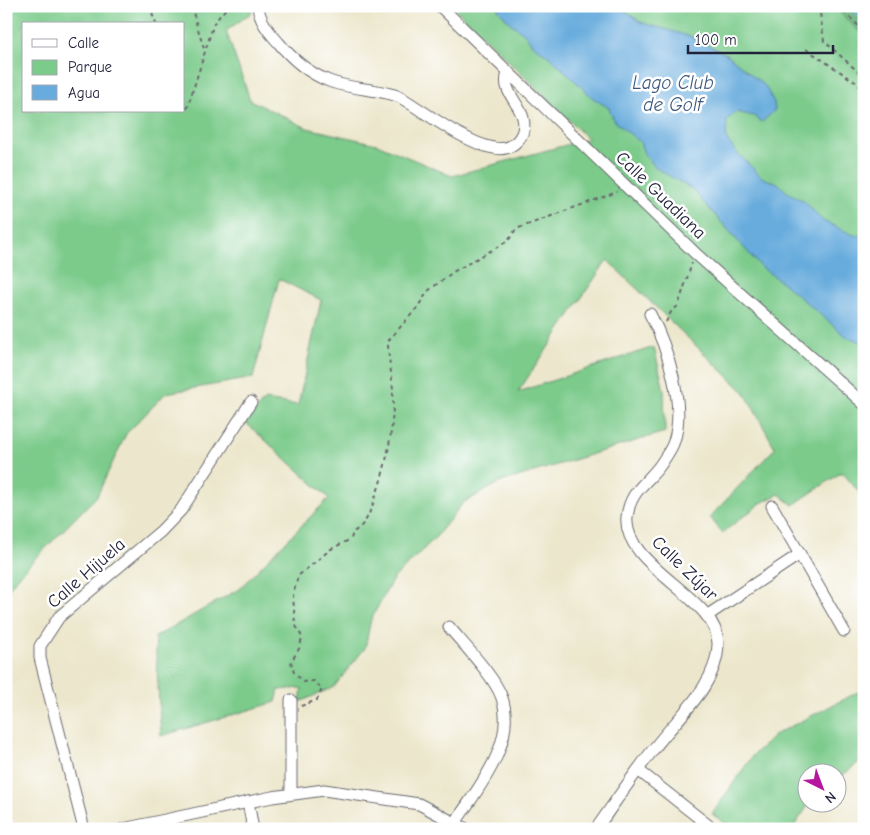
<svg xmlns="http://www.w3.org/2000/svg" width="870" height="835" viewBox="0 0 870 835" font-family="'Comic Neue',sans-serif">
	<rect width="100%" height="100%" fill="#fff"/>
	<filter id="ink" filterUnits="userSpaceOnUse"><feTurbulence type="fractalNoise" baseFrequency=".02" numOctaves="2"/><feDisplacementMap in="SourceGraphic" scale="10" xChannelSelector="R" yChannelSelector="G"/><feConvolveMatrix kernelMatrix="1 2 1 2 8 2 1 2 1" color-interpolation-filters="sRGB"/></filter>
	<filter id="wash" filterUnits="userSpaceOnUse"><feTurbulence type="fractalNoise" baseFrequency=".0096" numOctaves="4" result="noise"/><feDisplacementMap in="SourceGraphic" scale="20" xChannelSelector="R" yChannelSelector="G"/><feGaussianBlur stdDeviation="1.12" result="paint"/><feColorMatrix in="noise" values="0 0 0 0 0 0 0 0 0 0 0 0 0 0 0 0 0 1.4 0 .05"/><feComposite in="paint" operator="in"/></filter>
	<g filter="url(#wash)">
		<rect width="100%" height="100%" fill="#ece7cc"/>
		<g fill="#7bcb8b" stroke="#4e7663" fill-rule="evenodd">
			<path d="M6,6H252L251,13L226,31L250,100L307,128L377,144L452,176L588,139L452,6H835L864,33V498L842,472L793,505L779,494L761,503L722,533L710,517L775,448L745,393L607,260L518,392L654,347L664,390L665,432L501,482L463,503L436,537L393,579L371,619L365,648L334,687L300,702L302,688L279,690L276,702L161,736L155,637L239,589L329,498L245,422L265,400L298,405L321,300L279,279L253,378L166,393L126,434L97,496L19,575L6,592ZM24,24H184V111H24Z"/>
			<polygon points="864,689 864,758 838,779 838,772 808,772 808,802 810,803 792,829 733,829 712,814 753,755 776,734"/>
		</g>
		<polygon fill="#64af77" stroke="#436859" points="833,6 864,6 864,36"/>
		<polygon fill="#67acdd" stroke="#44678c" points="496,6 620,6 640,22 692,37 728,55 765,86 774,102 775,110 762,122 754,116 736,112 727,120 726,138 735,151 763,178 778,183 787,192 804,201 823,221 856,236 864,234 864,343 847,337 783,283 761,267 692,189 656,168 644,154 640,142 614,121 609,108 593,98 552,59 531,43 525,34 509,22"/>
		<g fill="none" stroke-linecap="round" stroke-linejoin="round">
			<polyline stroke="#67acdd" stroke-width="18" points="861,6 864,9"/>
		</g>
	</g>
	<g filter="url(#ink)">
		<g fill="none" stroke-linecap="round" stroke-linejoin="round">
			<defs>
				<g id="minor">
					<path d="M258,6C259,20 269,32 278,42C292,59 308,73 329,81C352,90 377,88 400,97C425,112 467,144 494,148C504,150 512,147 518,140C523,134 525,126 523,118C519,102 501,91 508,73"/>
					<polyline points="440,6 696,254 864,404"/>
					<polyline points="772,506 844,631"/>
					<polyline points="708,615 800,554"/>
					<path d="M449,627C464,645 495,677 502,698C517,743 478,788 455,823"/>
					<polyline points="638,770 713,829"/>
					<polyline points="291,794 291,700"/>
					<polyline points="248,802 253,829"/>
					<polyline points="84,829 40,658 40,646 59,617 161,531 181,510 251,402"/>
					<polyline points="123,829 272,797 324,790 419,804 466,829"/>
					<path d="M596,829C616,801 635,772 656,746C679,716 717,685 718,645C720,598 622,567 627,517C630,490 647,484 661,464C665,457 672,449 674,441C686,405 667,346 650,314"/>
				</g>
			</defs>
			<use href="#minor" stroke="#69676e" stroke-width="13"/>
			<g stroke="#69676e" stroke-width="2" stroke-dasharray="4 4" stroke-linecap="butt">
				<polyline points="152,6 151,11 156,24"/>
				<polyline points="191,6 205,52"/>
				<polyline points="819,6 824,41 864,77"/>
				<polyline points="838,6 864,31"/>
				<polyline points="806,49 857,83 864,91"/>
				<polyline points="187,109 214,23 228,6"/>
				<polyline points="666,322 671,312 678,306 692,263"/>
				<polyline points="6,471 10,464"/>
				<path d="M301,706L317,700L322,689L314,681L304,682L294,673L291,662L300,647L302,637L295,624L293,595L298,576L331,549L351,539L353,532C366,525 369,514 374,501C387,466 394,428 393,391C392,374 388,358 388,341L417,308L428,291L453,272L508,241L516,229L617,192"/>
			</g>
			<use href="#minor" stroke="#fff" stroke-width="11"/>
		</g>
	</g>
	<g text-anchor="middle" stroke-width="5" stroke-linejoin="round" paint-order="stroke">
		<g font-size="18" fill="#22223b" stroke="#fff">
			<text transform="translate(661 195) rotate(44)" y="6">Calle Guadiana</text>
			<text transform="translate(685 568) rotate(44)" y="6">Calle Zújar</text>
			<text transform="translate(86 573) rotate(-41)" y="6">Calle Hijuela</text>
		</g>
		<g font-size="19" font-style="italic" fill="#3e597c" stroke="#fff">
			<text x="673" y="89">Lago Club<tspan x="673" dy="22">de Golf</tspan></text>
		</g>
	</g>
	<rect width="870" height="835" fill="none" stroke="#fff" stroke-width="25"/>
	<rect x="22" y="22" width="162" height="90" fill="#ffffff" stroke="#a7a7b1"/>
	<rect x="32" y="39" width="25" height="8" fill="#ffffff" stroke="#a7a7b1"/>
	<text x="68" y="48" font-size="15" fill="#22223b">Calle</text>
	<rect x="32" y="60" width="25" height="15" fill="#7bcb8b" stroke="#a7a7b1"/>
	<text x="68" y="72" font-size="15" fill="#22223b">Parque</text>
	<rect x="32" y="85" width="25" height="15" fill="#67acdd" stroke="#a7a7b1"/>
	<text x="68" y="98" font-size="15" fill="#22223b">Agua</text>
	<g transform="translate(822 788) rotate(138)"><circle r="24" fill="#ffffff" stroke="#a7a7b1"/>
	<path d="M0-4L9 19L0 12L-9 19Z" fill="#b5179e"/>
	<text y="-8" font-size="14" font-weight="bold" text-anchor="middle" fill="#22223b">N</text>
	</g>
	<path d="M688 45v8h145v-8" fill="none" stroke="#22223b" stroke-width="2.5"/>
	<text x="695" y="45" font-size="15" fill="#22223b" stroke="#ffffff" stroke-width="4" paint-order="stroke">100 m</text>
</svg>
